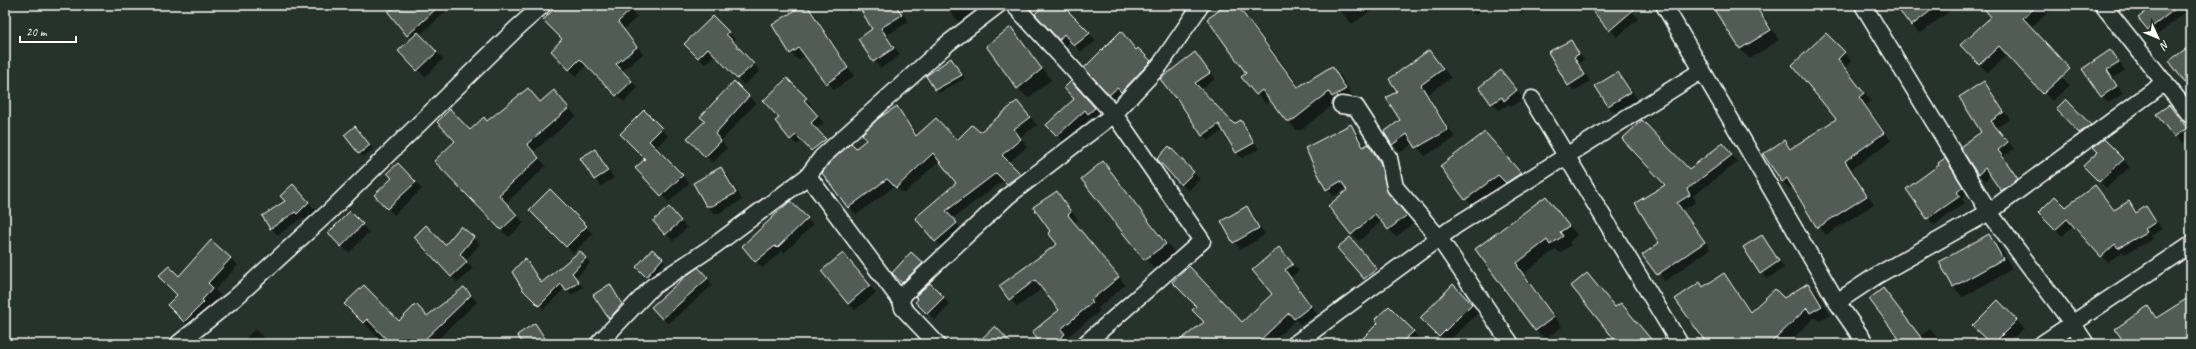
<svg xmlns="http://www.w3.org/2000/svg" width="2196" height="349" viewBox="0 0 2196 349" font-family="Caveat,sans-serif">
	<rect width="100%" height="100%" fill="#26332d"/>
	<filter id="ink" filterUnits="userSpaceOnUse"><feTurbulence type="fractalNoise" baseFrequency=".025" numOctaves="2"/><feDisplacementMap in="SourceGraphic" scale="8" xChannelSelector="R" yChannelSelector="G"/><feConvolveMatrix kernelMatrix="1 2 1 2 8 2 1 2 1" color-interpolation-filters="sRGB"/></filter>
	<g filter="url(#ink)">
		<g fill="#0007">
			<polygon points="399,5 453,5 420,35 443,59 425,77 400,51 412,39 408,35"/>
			<polygon points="559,5 626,5 637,17 624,29 643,54 622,71 638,88 624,102 587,65 576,76 552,51 564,40"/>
			<polygon points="744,5 754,5 748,9"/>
			<polygon points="805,5 813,11 854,76 834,90 806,55 798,60 791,53"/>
			<polygon points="841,5 898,5 908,22 887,35 900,55 881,68 874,61 873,29 860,7 848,13"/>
			<polygon points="944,5 978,5 979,8 959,22"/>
			<polygon points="1046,5 1061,5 1096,41 1081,52 1071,41 1066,46 1059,39"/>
			<polygon points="1176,5 1191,5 1181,10"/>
			<polygon points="1228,5 1237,5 1243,11 1300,87 1332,68 1342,77 1354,99 1342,105 1338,101 1301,130 1296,130 1271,100 1266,104 1243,77 1248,73"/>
			<polygon points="1335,5 1377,5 1378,6 1352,24"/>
			<polygon points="1467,5 1487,5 1488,6 1475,15"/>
			<polygon points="1512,5 1532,5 1521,14"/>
			<polygon points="1589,5 1627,5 1638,19 1617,37"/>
			<polygon points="1713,5 1757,5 1779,40 1750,59 1740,49"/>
			<polygon points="1896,5 1957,5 1920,34"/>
			<polygon points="1987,5 2056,5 2031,27 2057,72 2069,86 2052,101 2008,54 1988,73 1962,45 1992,17"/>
			<polygon points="2156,5 2191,5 2191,8 2156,36 2149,29"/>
			<polygon points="713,17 735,39 732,42 760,71 744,85 715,54 705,64 686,44"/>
			<polygon points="1011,28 1020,38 1051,80 1028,98 1018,88"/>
			<polygon points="1121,33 1157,69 1117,101 1110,94"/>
			<polygon points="1826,34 1852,61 1845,68 1871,101 1866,105 1891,141 1851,169 1874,204 1826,235 1818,227 1793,187 1790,189 1782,181 1784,141 1792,149 1838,120"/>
			<polygon points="1571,41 1584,60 1579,63 1590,81 1574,91 1568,85"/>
			<polygon points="1429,51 1451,78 1428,94 1455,138 1425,156 1414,143 1401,152 1392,144 1401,121 1398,92"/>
			<polygon points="2110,52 2125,70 2113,78 2123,94 2108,103 2102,96"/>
			<polygon points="1195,53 1215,79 1200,90 1234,125 1241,121 1247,127 1259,149 1242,158 1237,153 1224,130 1208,141 1175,98"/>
			<polygon points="954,63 965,78 939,93 928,77"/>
			<polygon points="1501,71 1523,98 1511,107 1509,104 1499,110 1492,103"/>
			<polygon points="1618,73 1625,80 1637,99 1615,112 1608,106"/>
			<polygon points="734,82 756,103 721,141 727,148 713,163 689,138 706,121"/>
			<polygon points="1983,82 1990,89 2010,119 1997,127 2014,149 2003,157 2023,186 2008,197 1991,175 1985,181 1978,174"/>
			<polygon points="792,85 812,105 810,107 824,123 816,129 832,146 818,157 803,141 797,145 791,139 781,118"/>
			<polygon points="528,89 541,103 554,91 576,116 533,152 546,166 506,203 524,223 509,237 501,230 470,131 487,122"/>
			<polygon points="1078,89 1101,115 1096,120 1092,116 1064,142 1048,125 1076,99"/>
			<polygon points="2066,100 2097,132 2087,140 2057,109"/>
			<polygon points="2169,106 2191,133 2191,137 2182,144 2158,114"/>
			<polygon points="897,108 904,115 918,136 957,142 980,134 1024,110 1037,125 1021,137 1027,147 1009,162 1028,181 1015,191 1004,180 952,219 963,231 943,248 916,218 957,183 940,160 904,194 895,186 856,215 823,173 868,140"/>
			<polygon points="644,112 668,136 655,148 689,183 669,202 636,168 646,159"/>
			<polygon points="1351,125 1358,132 1365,147 1368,145 1375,152 1387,170 1394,201 1413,223 1396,237 1382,221 1359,241 1352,234 1348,190 1347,188 1334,196 1327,189"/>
			<polygon points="355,127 373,149 363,157 345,135"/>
			<polygon points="2104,140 2130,167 2106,188 2085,166 2099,152"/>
			<polygon points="1493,141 1528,181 1515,191 1507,183 1474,207 1466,199"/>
			<polygon points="1723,144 1738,162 1693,196 1696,202 1683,210 1710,249 1665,281 1644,255 1660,243 1666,185"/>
			<polygon points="1169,148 1200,179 1188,191 1182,184"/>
			<polygon points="594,151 614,178 601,186 595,179"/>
			<polygon points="1945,159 1951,165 1968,194 1962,199 1965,203 1934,225 1907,189 1941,165"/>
			<polygon points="1103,163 1175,253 1154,269 1082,179"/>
			<polygon points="398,164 422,189 394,215 375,195 394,179"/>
			<polygon points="721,168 728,175 742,200 719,213 714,213 707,206"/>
			<polygon points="293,186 316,210 305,220 302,218 278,235 271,228"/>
			<polygon points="2095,186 2115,210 2128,202 2138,213 2146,207 2162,229 2151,236 2153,239 2125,254 2122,251 2108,263 2074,225 2062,236 2040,213 2066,209"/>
			<polygon points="550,190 593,234 573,253 530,210"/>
			<polygon points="1057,192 1078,220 1075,223 1125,285 1098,308 1100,311 1067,337 1072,343 1070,344 1047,344 1060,310 1043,288 1017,307 1010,299 1058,245 1051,231"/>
			<polygon points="1546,197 1577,235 1569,242 1571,245 1560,253 1556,249 1526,272 1527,277 1562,327 1545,339 1536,330 1477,249"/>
			<polygon points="790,202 813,225 784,253 782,251 762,268 744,246"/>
			<polygon points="1246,207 1253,214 1265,235 1241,249 1234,242 1222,222"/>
			<polygon points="350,213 369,232 349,253 330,233"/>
			<polygon points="675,215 687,228 673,241 654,221"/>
			<polygon points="462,227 480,244 465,261 473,268 458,283 452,276 445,246"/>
			<polygon points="1989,235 1999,245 2012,269 1963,297 1953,287 1940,263"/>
			<polygon points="1762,236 1784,268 1767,279 1744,247"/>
			<polygon points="211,241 238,265 215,290 220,295 208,308 210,310 191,329 168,305 178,295 179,277"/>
			<polygon points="1357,245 1383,276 1372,285 1365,278"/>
			<polygon points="1279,248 1299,271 1291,277 1317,314 1301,325 1296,320 1270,344 1177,344 1242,323 1273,294"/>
			<polygon points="911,254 929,271 909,289 902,283"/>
			<polygon points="585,257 590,263 576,278 583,287 572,295 565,288 544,309 524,290 525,260 542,284"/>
			<polygon points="662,259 665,262 650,279 640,270"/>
			<polygon points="849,261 876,293 855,310 849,303"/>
			<polygon points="704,274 713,285 668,324 652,307"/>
			<polygon points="1587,274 1616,308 1621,304 1629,312 1655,344 1619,344"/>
			<polygon points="1724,275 1732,283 1751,312 1784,299 1808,284 1817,292 1830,315 1819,321 1815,317 1787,344 1708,344 1700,284 1704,288"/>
			<polygon points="930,284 950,305 935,320 917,302"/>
			<polygon points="610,285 629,312 616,325 610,318"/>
			<polygon points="1453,286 1479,312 1447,343 1421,318"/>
			<polygon points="1883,290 1920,336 1930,329 1943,344 1905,344"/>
			<polygon points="470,294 477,302 433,344 384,344 346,304 399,322 427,317"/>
			<polygon points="1998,302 2024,328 2007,344 1992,344"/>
			<polygon points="1389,307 1421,340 1416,344 1358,344 1380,323"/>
			<polygon points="535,324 542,331 551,344 524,344"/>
			<polygon points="255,329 270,344 240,344"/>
			<polygon points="913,337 921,344 904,344"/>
			<polygon points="769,340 773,344 766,344"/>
		</g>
		<g fill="#515c57" stroke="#fff">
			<polygon points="397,5 440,5 407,36 388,12"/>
			<polygon points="558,5 636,5 618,22 637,47 616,64 632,81 616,96 580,59 569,70 551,51 562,39 543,20"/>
			<polygon points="803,5 807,5 848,68 826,84 799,48 790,54 772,25"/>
			<polygon points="858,5 896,5 902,15 881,28 894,48 873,62 858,39 872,29"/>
			<polygon points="1044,5 1062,5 1090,33 1074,46 1064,34 1059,40 1035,14"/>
			<polygon points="1227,5 1237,5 1298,87 1332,66 1346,89 1332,97 1329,92 1292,121 1286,121 1262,90 1256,95 1241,77 1246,73 1207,19"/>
			<polygon points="1588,5 1639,5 1609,31"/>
			<polygon points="1711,5 1755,5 1771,30 1740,49"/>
			<polygon points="1895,5 1938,5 1911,26"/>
			<polygon points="1981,5 2038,5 2023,18 2070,69 2043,94 1999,46 1979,65 1960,45 1991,17"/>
			<polygon points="2154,5 2180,5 2148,30 2138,18"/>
			<polygon points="713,16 729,32 726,34 754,64 737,79 708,48 698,58 684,44"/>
			<polygon points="1011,27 1042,69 1017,89 986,46"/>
			<polygon points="1121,31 1136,50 1138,48 1151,61 1121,92 1117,88 1109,95 1084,68"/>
			<polygon points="418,32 437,52 417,71 398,51"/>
			<polygon points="1826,33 1845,52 1838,59 1864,93 1859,97 1884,133 1845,161 1867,196 1817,228 1787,178 1782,182 1763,154 1784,140 1790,149 1836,119 1792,65"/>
			<polygon points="1571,40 1579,54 1574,57 1585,75 1568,86 1548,52"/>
			<polygon points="2191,45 2191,91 2169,61"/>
			<polygon points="1429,50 1443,69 1421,85 1448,130 1416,148 1407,134 1392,145 1384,132 1400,120 1386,98 1397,91 1389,79"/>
			<polygon points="2110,50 2119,63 2107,70 2117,86 2101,97 2082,69"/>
			<polygon points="1195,52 1210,73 1195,83 1234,124 1241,120 1254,143 1236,153 1219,124 1202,136 1176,97 1175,98 1160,79"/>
			<polygon points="951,58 962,75 935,90 926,76"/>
			<polygon points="1501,70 1517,90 1504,101 1502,97 1491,104 1479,87"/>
			<polygon points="1618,72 1631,92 1608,106 1595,86"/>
			<polygon points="787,78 807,98 804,100 818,116 811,123 826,139 811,151 796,135 790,140 775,121 779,118 763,101"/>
			<polygon points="734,81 749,96 715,134 721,141 705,157 687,138 705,121 700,117"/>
			<polygon points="1071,81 1095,108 1088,114 1085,110 1057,136 1046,125 1074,99 1064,88"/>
			<polygon points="1984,81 2004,112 1991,121 2008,142 1998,150 2018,179 2001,191 1985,168 1978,175 1960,147 1981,132 1959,97"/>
			<polygon points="528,88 540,102 554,90 569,108 527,144 539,158 499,195 517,215 501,230 434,161 455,141 437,122 450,109 470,130 484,117 487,121"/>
			<polygon points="2066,99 2091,125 2079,133 2056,109"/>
			<polygon points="1017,101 1030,117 1014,129 1021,139 1002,155 1021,174 1007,184 996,173 946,211 957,223 935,242 915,218 956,183 933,153 896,188 887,179 848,208 822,173 829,163 851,143 856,148 866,140 862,134 879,118 897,106 916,136 936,118 957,140 972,125 980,132"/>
			<polygon points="2169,105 2187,128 2174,137 2156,114"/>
			<polygon points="644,110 662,128 649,141 683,175 661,196 635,168 645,159 620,134"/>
			<polygon points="1642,120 1689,169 1723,143 1732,155 1687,189 1690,195 1677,203 1705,242 1657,275 1642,255 1659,243 1635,203 1665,185 1622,139"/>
			<polygon points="1351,124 1363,147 1368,144 1380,162 1388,193 1407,215 1388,230 1375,214 1351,235 1328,206 1347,190 1341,181 1326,190 1305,148"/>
			<polygon points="355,126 370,145 359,154 344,135"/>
			<polygon points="1485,132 1521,173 1506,183 1498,175 1465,200 1440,166"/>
			<polygon points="2104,139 2124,159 2099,182 2083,166 2098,152 2093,147"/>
			<polygon points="1169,146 1194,172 1181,185 1157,159"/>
			<polygon points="595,149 608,171 594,180 580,158"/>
			<polygon points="1945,158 1963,187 1957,192 1960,196 1927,219 1906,189 1939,165 1938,163"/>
			<polygon points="1103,161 1166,244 1144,260 1081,179"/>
			<polygon points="398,163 416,182 387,209 374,195 392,178 387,173"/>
			<polygon points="721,167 736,193 712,206 706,206 693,183"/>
			<polygon points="293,184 309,202 297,214 295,212 270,229 262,216 285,201 280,196"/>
			<polygon points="2095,185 2114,210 2129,201 2136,213 2146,206 2156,222 2145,229 2147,232 2118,248 2115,244 2101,257 2067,219 2055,230 2038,213 2055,196 2066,207"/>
			<polygon points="550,189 587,226 566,247 529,210"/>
			<polygon points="1057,191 1071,212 1068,215 1119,277 1091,300 1093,302 1061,329 1065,334 1054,344 1041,344 1032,332 1059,310 1035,280 1009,300 999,286 1057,244 1048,233 1050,231 1033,207"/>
			<polygon points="1546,196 1569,226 1560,232 1563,236 1550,245 1547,240 1517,263 1518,267 1554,317 1535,331 1475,249"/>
			<polygon points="790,201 808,218 777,248 775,246 755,262 742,246"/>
			<polygon points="1247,206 1259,228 1233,243 1221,221"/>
			<polygon points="669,207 681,221 665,235 653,221"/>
			<polygon points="350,211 363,224 341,247 328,233"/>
			<polygon points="426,225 445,245 461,226 474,237 460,254 467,262 451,277 414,237"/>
			<polygon points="1989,234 2003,259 1953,287 1939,262"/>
			<polygon points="1762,235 1779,261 1760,274 1743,247"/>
			<polygon points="1350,237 1377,269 1364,279 1337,248"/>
			<polygon points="211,240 231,258 208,283 213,288 202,300 204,302 184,322 167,305 177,295 158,276 169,266 179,276"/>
			<polygon points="1279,247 1293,264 1285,270 1311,306 1294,319 1289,313 1256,344 1175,344 1204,322 1192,310 1196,306 1172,282 1189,266 1242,322 1272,294 1252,270"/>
			<polygon points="652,249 663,258 646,277 636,267"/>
			<polygon points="580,251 586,258 572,273 579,282 566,291 561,284 539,306 523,290 512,272 525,258 541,283"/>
			<polygon points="911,252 923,263 902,283 892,273"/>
			<polygon points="843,253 870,285 848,304 821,271"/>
			<polygon points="698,267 708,278 662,319 651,307 686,276"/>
			<polygon points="1587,273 1615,307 1621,303 1655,344 1618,344 1571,286"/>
			<polygon points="1724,273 1750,312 1775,289 1784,298 1808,283 1822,306 1810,313 1807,308 1770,344 1707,344 1675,299 1700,282 1703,287"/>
			<polygon points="930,283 944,297 927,314 915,302 918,299 915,296"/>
			<polygon points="610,284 622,304 609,319 593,295"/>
			<polygon points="1453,284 1472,304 1439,337 1420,318"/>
			<polygon points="364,285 399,321 416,304 427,316 464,287 471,295 420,344 391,344 367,319 363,323 344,304"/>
			<polygon points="1883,288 1926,344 1903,344 1869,299"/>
			<polygon points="2191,296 2191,344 2125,344 2115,329 2148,306 2156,318"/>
			<polygon points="1998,300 2017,320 1993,344 1991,344 1972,326"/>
			<polygon points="1389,306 1414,331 1400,344 1357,344 1378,323 1375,319"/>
			<polygon points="535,323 549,344 523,344 517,335"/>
			<polygon points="995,326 1012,344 976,344"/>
		</g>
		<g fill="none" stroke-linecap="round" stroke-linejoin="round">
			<defs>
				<g id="street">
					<polyline points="1014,5 1114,114 1202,241 1085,344"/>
					<polyline points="1664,5 1837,302 1866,344"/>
					<polyline points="1863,5 1989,212 2072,323 2086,344"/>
					<polyline points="2103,5 2191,116"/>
					<polyline points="1532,99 1680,344"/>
					<polyline points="1341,105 1356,107 1389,158 1395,187 1439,238 1511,344"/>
					<polyline points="808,176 901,301"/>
					<polyline points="1837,302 1876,276 1989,212 2165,82"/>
					<polyline points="178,344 235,298 330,211 517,28 543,5"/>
					<polyline points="598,344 652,287 715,245 808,176 822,157 947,44 998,5"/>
					<polyline points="937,344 903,308 901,301 904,294 1008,196 1114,114 1160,65 1201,5"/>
					<polyline points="1295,344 1455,226 1701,71"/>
					<polyline points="2042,344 2191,244"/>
				</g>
			</defs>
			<use href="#street" stroke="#fff" stroke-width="19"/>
			<use href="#street" stroke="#26332d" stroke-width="16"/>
		</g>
	</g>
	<rect width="2196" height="349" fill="none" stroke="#26332d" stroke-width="20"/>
	<rect x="10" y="10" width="2176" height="329" fill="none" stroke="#fff" stroke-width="1.5" filter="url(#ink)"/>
	<g transform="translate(2158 38) rotate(134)" stroke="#26332d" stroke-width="3" paint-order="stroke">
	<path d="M0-3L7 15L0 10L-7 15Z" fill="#ffffff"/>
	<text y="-6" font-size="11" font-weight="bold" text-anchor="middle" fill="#ffffff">N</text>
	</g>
	<path d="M20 36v6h56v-6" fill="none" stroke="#ffffff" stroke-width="2"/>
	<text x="26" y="36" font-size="12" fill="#ffffff" stroke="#26332d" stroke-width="3" paint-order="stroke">20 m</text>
</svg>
